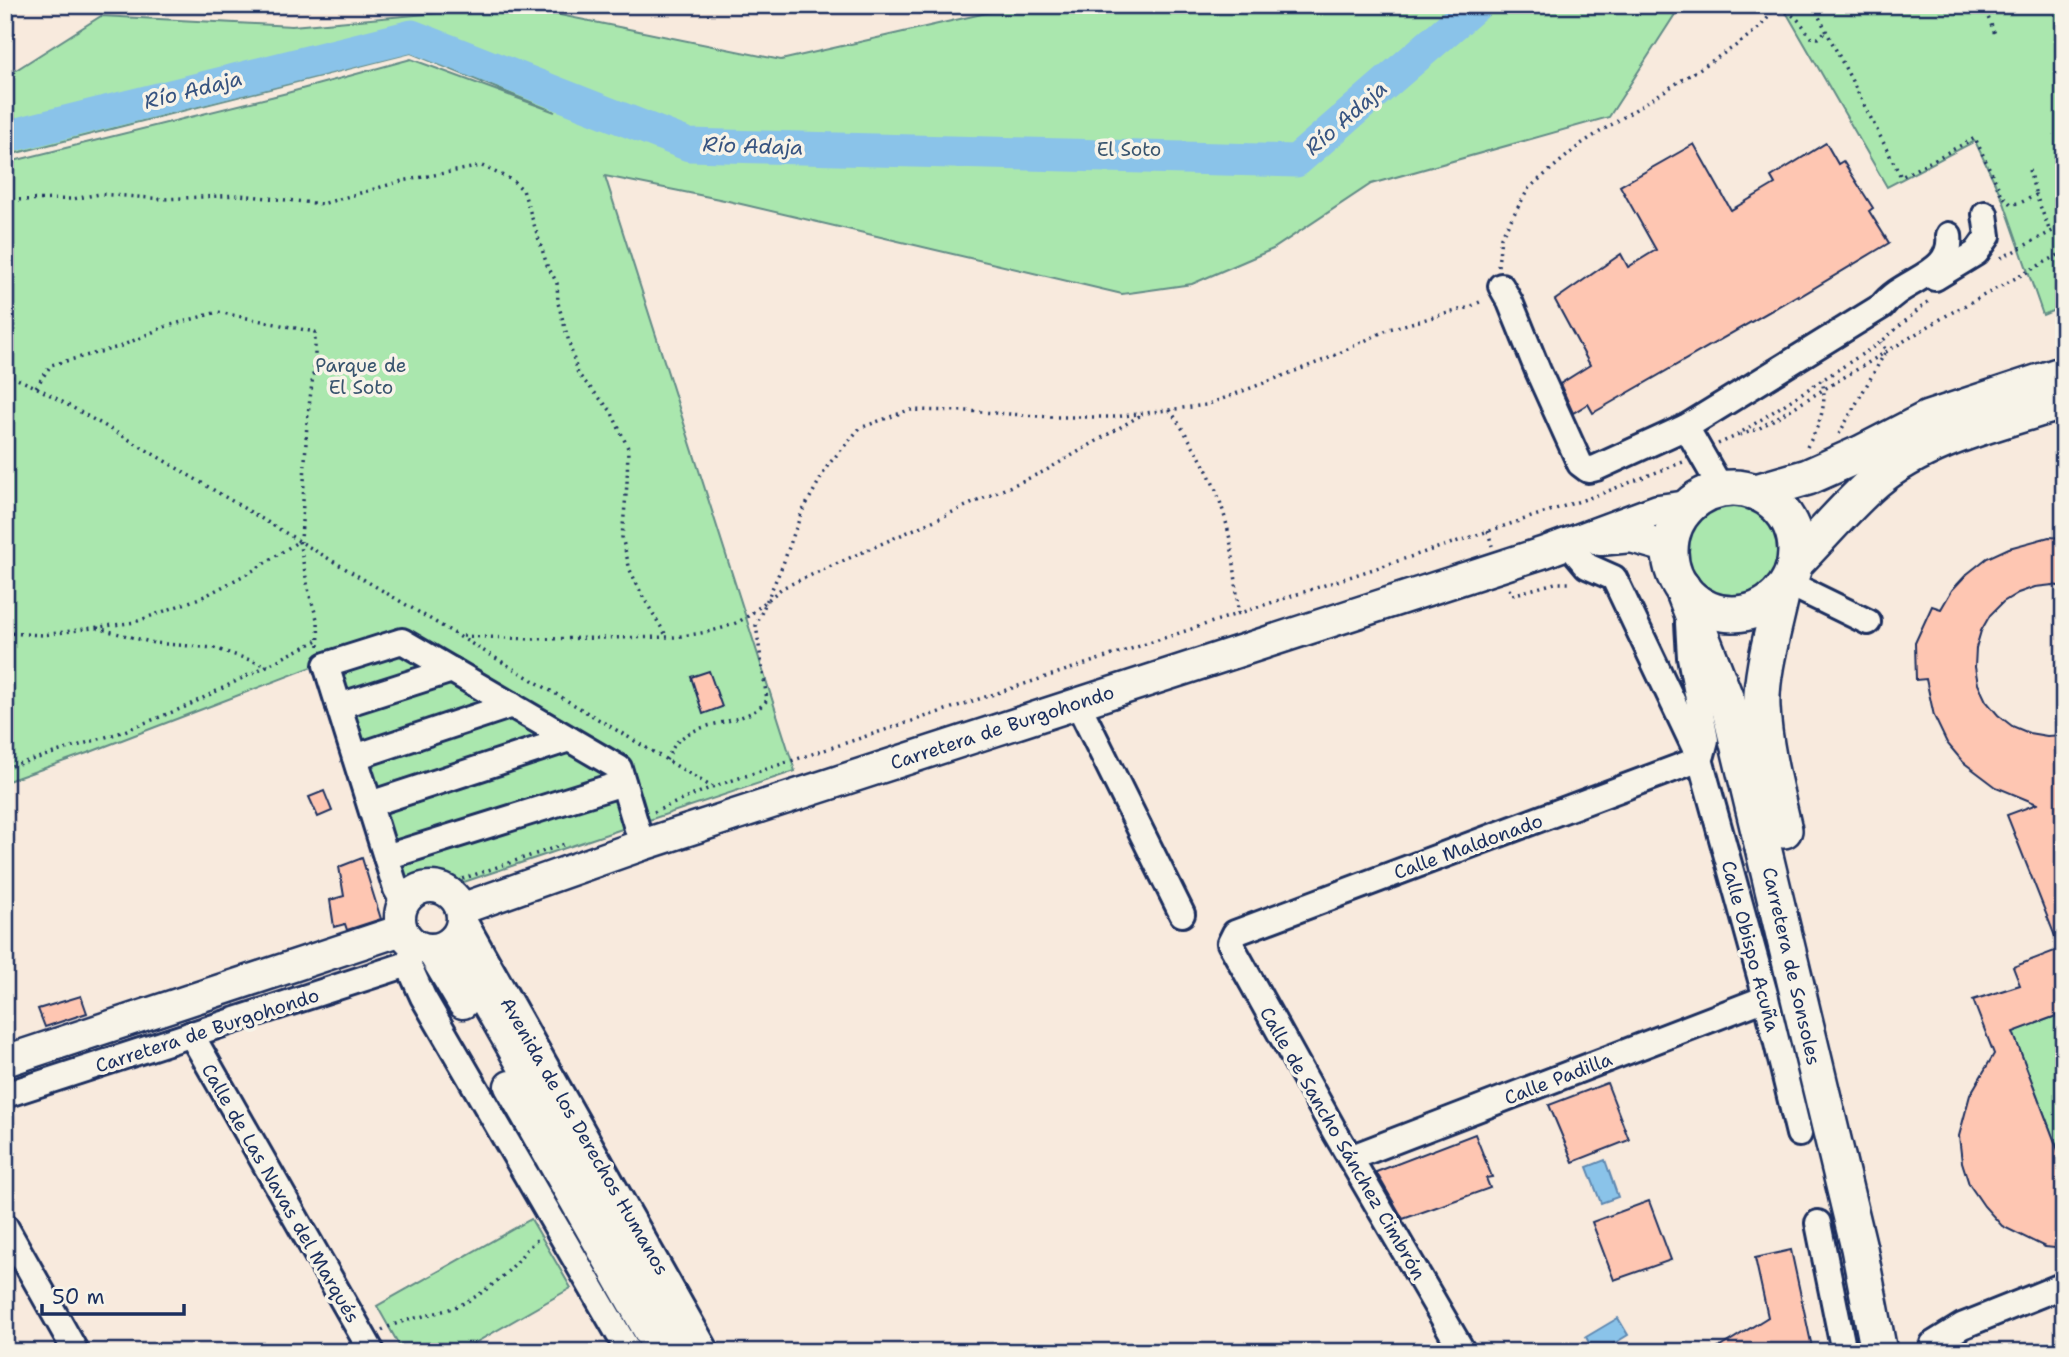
<svg xmlns="http://www.w3.org/2000/svg" width="2069" height="1357" viewBox="0 0 2069 1357" font-family="'Shantell Sans',sans-serif">
	<rect width="100%" height="100%" fill="#f8eadd"/>
	<filter id="ink" filterUnits="userSpaceOnUse"><feTurbulence type="fractalNoise" baseFrequency=".0143" numOctaves="2"/><feDisplacementMap in="SourceGraphic" scale="14" xChannelSelector="R" yChannelSelector="G"/><feConvolveMatrix kernelMatrix="1 2 1 2 8 2 1 2 1" color-interpolation-filters="sRGB"/></filter>
	<g filter="url(#ink)">
		<g fill="#aae7ae" stroke="#628b86" stroke-width="2">
			<polygon points="1021,5 1681,5 1609,117 1371,184 1273,249 1192,284 1122,294 724,200 605,176 795,771 461,883 433,878 400,886 397,900 391,906 317,665 93,751 5,782 5,163 287,93 411,59 555,112 411,53 5,156 5,77 101,16 292,26 516,6 781,60"/>
			<polygon points="1782,5 2064,5 2064,306 2043,315 2003,200 1975,141 1887,187"/>
			<circle cx="1733" cy="551" r="48"/>
			<polygon points="2064,1013 2064,1166 2013,1032"/>
			<polygon points="531,1219 571,1288 459,1352 403,1352 377,1306"/>
		</g>
		<g fill="#8ac3e9" stroke="#5e88b1" stroke-width="2">
			<polygon points="1605,1160 1618,1197 1601,1203 1587,1167"/>
			<polygon points="1618,1318 1628,1335 1600,1352 1594,1352 1586,1337"/>
		</g>
		<g fill="none" stroke-linecap="round" stroke-linejoin="round">
			<polyline stroke="#8ac3e9" stroke-width="33" points="5,137 412,36 689,145 1296,161 1476,5"/>
		</g>
		<g fill="#fec6b2" stroke="#1b2f5e" stroke-width="2">
			<polygon points="1826,143 1838,164 1843,161 1873,208 1869,211 1889,243 1799,297 1798,295 1593,413 1588,404 1573,413 1560,384 1590,365 1555,300 1621,254 1628,267 1656,250 1620,186 1694,144 1731,210 1775,184 1771,177"/>
			<polygon points="2049,537 2064,538 2064,587 2053,585 2035,587 2018,593 2003,602 1990,615 1981,631 1976,648 1975,667 1978,684 1986,701 1998,715 2012,726 2029,733 2047,736 2064,735 2064,1013 2013,1032 2064,1166 2064,1249 2045,1247 2002,1226 1984,1206 1969,1184 1962,1162 1959,1136 1970,1095 1994,1054 1973,1000 2020,985 2013,967 2060,949 2007,815 2037,804 1996,787 1963,762 1947,743 1934,716 1926,679 1916,680 1915,643 1932,606 1941,609 1952,590 1967,574 1987,558 2009,548"/>
			<polygon points="709,671 722,707 703,714 691,677"/>
			<polygon points="324,791 332,811 318,817 309,797"/>
			<polygon points="362,858 381,919 347,930 345,924 334,927 330,900 344,896 339,867"/>
			<polygon points="81,996 87,1013 45,1027 38,1009"/>
			<polygon points="1607,1083 1629,1140 1573,1162 1549,1105"/>
			<polygon points="1475,1134 1492,1177 1486,1178 1490,1188 1403,1219 1376,1172"/>
			<polygon points="1649,1201 1671,1260 1614,1280 1592,1222"/>
			<polygon points="1791,1250 1813,1352 1712,1352 1768,1317 1755,1258"/>
		</g>
		<g fill="none" stroke-linecap="round" stroke-linejoin="round">
			<defs>
				<g id="minor">
					<polyline points="1935,278 1976,253 1988,236 1985,214"/>
					<path d="M1501,286L1510,302L1538,371L1580,464L1588,470L1596,468L1686,427L1882,306C1903,278 1954,275 1949,235"/>
					<polyline points="1686,427 1721,488"/>
					<polyline points="1571,547 1587,566 1614,578 1700,759 1766,998 1799,1134"/>
					<polyline points="1788,583 1868,622"/>
					<polyline points="1688,623 1690,657 1706,740 1702,755"/>
					<polyline points="1077,702 1182,914"/>
					<polyline points="339,706 452,670"/>
					<polyline points="355,757 512,705"/>
					<polyline points="370,804 569,739"/>
					<polyline points="386,857 623,783"/>
					<polyline points="404,903 396,889 326,665 402,641 619,768 642,845"/>
					<polyline points="463,919 707,1352"/>
					<polyline points="415,944 408,964 423,997 629,1352"/>
					<polyline points="191,1034 372,1352"/>
					<polyline points="5,1095 408,964"/>
					<polyline points="1350,1158 1766,998"/>
					<polyline points="1818,1223 1844,1352"/>
					<polyline points="5,1226 76,1352"/>
					<polyline points="1463,1352 1335,1132 1230,943 1235,933 1700,759"/>
					<polyline points="1933,1352 1933,1344 1962,1326 2064,1285"/>
				</g>
				<g id="major">
					<polyline points="1600,540 1631,537 1670,548"/>
					<circle cx="431" cy="918" r="31"/>
					<polyline points="461,909 642,845 1545,552 1658,510 1688,506"/>
					<polyline points="452,941 685,1352"/>
					<polyline points="431,949 463,1003"/>
					<polyline points="5,1061 402,930"/>
					<polyline points="510,1086 661,1352"/>
				</g>
				<g id="highway">
					<circle cx="1733" cy="551" r="63"/>
					<polyline points="1756,492 1808,477 1862,453 1928,419 2064,374"/>
					<path d="M1796,562C1822,536 1847,505 1875,481C1927,437 2001,422 2064,401"/>
					<polyline points="1682,587 1730,710 1859,1248 1879,1352"/>
					<path d="M1782,591C1775,625 1760,674 1762,708C1764,748 1775,790 1784,830"/>
				</g>
			</defs>
			<use href="#minor" stroke="#1b2f5e" stroke-width="30"/>
			<use href="#major" stroke="#1b2f5e" stroke-width="35"/>
			<use href="#highway" stroke="#1b2f5e" stroke-width="40"/>
			<g stroke="#1b2f5e" stroke-width="3.5" stroke-dasharray="2 5" stroke-linecap="butt">
				<polyline points="1813,5 1901,177 1975,138 2002,195 2011,204 2020,203 2036,195 2050,232"/>
				<polyline points="1983,5 1995,34"/>
				<path d="M1772,10C1795,12 1798,19 1811,37L1818,38L1826,31"/>
				<polyline points="2029,170 2036,195"/>
				<polyline points="5,200 73,199 100,194 163,199 240,195 322,204 402,181 482,166 512,180 523,190 547,265 557,283 558,303 578,374 611,411 628,448 627,484 622,537 630,570 643,597 667,637"/>
				<polyline points="2001,258 2064,225"/>
				<polyline points="1498,266 1501,237 1529,188 1581,144 1734,47 1760,27 1771,14 1773,5"/>
				<polyline points="5,374 36,387 128,439 712,787"/>
				<polyline points="36,387 51,365 119,347 164,327 218,312 315,332 315,360 307,422 301,542"/>
				<path d="M1170,410C1184,431 1198,452 1209,475C1230,517 1236,568 1238,613"/>
				<polyline points="1839,434 1886,351 1881,342"/>
				<polyline points="1740,435 1758,429 1949,314 2064,252"/>
				<polyline points="1718,444 1734,437 1881,342 1931,299"/>
				<path d="M1807,447C1819,426 1828,405 1822,380"/>
				<polyline points="1488,531 1492,546"/>
				<polyline points="1509,589 1512,595 1555,583 1572,583"/>
				<polyline points="97,628 154,643 214,648 268,666"/>
				<polyline points="5,633 43,635 135,622 205,596 254,570 299,541 309,593 318,622 319,646"/>
				<path d="M463,636L530,639L674,637C698,634 728,630 748,616C760,607 771,597 782,588L1045,471L1143,414"/>
				<path d="M666,760C670,754 673,746 678,741C703,718 745,727 767,700L756,625L783,564L801,514L828,465L860,428L909,410L967,411L1051,417H1115L1206,405L1327,359L1389,329L1467,308L1484,300"/>
				<polyline points="5,768 122,732 185,707 318,640"/>
				<polyline points="654,812 712,787 1595,496 1683,462"/>
				<polyline points="415,884 435,879 450,883 568,843"/>
				<path d="M382,1330C408,1316 439,1316 466,1302C483,1293 500,1280 514,1265C523,1255 528,1245 540,1238"/>
			</g>
			<use href="#minor" stroke="#f7f3e8" stroke-width="24"/>
			<use href="#major" stroke="#f7f3e8" stroke-width="30"/>
			<use href="#highway" stroke="#f7f3e8" stroke-width="35"/>
		</g>
	</g>
	<g text-anchor="middle" stroke-width="7" stroke-linejoin="round" paint-order="stroke">
		<g font-size="19" fill="#38546e" stroke="#f7f3e8">
			<text x="1129" y="156">El Soto</text>
			<text x="361" y="372">Parque de<tspan x="361" dy="22">El Soto</tspan></text>
		</g>
		<g font-size="19" fill="#1b2f5e" stroke="#f7f3e8">
			<text transform="translate(1002 727) rotate(-18)" y="7">Carretera de Burgohondo</text>
			<text transform="translate(1468 846) rotate(-20)" y="7">Calle Maldonado</text>
			<text transform="translate(1751 946) rotate(75)" y="7">Calle Obispo Acuña</text>
			<text transform="translate(1792 966) rotate(77)" y="7">Carretera de Sonsoles</text>
			<text transform="translate(207 1030) rotate(-18)" y="7">Carretera de Burgohondo</text>
			<text transform="translate(1558 1078) rotate(-21)" y="7">Calle Padilla</text>
			<text transform="translate(585 1136) rotate(60)" y="7">Avenida de los Derechos Humanos</text>
			<text transform="translate(1343 1143) rotate(60)" y="7">Calle de Sancho Sánchez Cimbrón</text>
			<text transform="translate(281 1193) rotate(60)" y="7">Calle de Las Navas del Marqués</text>
		</g>
		<g font-size="21" font-style="italic" fill="#375481" stroke="#f7f3e8">
			<text transform="translate(193 90) rotate(-14)" y="7">Río Adaja</text>
			<text transform="translate(1346 118) rotate(-41)" y="7">Río Adaja</text>
			<text transform="translate(753 146) rotate(2)" y="7">Río Adaja</text>
		</g>
	</g>
	<rect width="2069" height="1357" fill="none" stroke="#f7f3e8" stroke-width="28"/>
	<rect x="14" y="14" width="2041" height="1329" fill="none" stroke="#1b2f5e" stroke-width="2.5" filter="url(#ink)"/>
	<path d="M42 1304v10h142v-10" fill="none" stroke="#1b2f5e" stroke-width="3.5"/>
	<text x="52" y="1304" font-size="21" fill="#1b2f5e" stroke="#f7f3e8" stroke-width="5" paint-order="stroke">50 m</text>
</svg>
